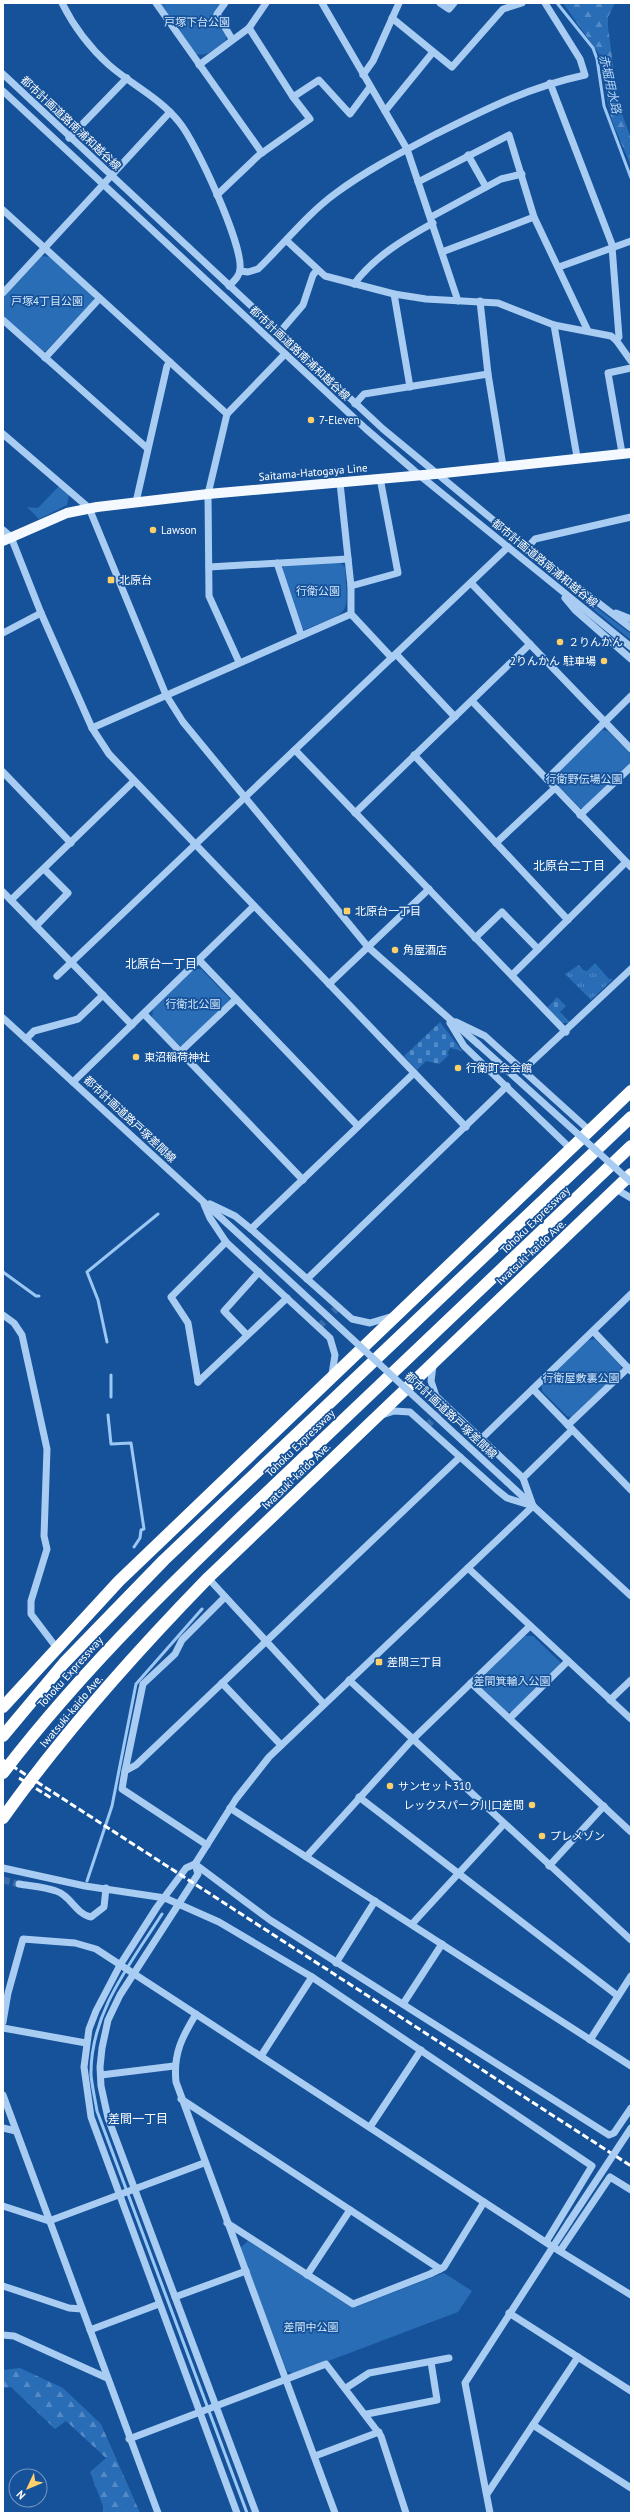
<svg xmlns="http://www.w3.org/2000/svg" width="634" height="2516" viewBox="0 0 634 2516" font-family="'PT Sans','Noto Sans JP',sans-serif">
	<defs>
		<pattern id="grass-tufts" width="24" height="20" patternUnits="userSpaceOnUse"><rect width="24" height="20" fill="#296db6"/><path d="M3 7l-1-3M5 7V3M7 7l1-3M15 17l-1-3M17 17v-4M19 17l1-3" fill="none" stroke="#548ac5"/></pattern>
		<pattern id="forest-firs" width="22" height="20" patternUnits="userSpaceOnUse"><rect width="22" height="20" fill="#296db6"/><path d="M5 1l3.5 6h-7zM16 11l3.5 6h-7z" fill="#548ac5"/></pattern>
		<pattern id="cemetery-stones" width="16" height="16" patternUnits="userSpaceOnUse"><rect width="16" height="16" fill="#296db6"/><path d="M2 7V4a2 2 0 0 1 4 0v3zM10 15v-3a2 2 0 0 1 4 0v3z" fill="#548ac5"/></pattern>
	</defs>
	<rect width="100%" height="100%" fill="#165299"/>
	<g fill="url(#grass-tufts)">
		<polygon points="561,581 631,634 631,640 560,582"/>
		<polygon points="595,963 609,979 613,979 591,1000 565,974 579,965 583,970 587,971"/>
	</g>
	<g fill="url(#forest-firs)">
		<polygon points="563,3 615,3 608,17 608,27 618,102 631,139 631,166 612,121 607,99 603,64 599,54"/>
		<polygon points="20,2368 63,2388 101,2424 140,2513 103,2513 103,2506 90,2472 106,2458 66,2421 55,2429 11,2387 3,2388 3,2370"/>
	</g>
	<g fill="url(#cemetery-stones)">
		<polygon points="557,997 566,1006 560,1012 570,1022 569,1023 561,1023 547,1008"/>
		<polygon points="440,1022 462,1051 450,1048 447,1054 449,1055 439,1064 426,1061 417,1070 404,1056"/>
	</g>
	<g fill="#296db6">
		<path d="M159,3H223L215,14L226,34V40C217,47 208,57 196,54Z"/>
		<polygon points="42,256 50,257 94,297 93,301 46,351 42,351 3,317 3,298"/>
		<polygon points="59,486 69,495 67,505 39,519 27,507 38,508"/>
		<path d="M338,561L345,567C348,618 352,610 304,630L299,626L281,569L285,565Z"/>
		<polygon points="602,730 608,731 631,755 631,764 585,808 580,808 555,782 556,774"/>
		<polygon points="194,969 201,969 230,999 230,1003 186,1046 180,1046 152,1018 153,1009"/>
		<polygon points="595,1339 621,1366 621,1371 573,1418 567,1416 542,1391 542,1384 588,1340"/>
		<polygon points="525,1636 533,1636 560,1662 561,1665 513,1712 507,1712 480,1687 479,1680"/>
		<polygon points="248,2241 353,2308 444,2273 472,2291 458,2312 294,2374 287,2371 240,2248"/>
	</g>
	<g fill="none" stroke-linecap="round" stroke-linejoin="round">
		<g stroke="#9bc7f5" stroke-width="3">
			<polyline points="557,3 593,48 597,59 604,106 631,178"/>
			<polyline points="3,1272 36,1296 39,1296"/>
			<polyline points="107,1342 98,1300 87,1272 158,1214"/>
			<polyline points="111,1397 111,1375"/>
			<polyline points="108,1415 111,1444 131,1443 144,1529 141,1530 140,1538 134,1547"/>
			<polyline points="87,1881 112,1806 136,1684 202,1609"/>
			<path d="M162,1914C131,1963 90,2013 91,2075C92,2086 95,2099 97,2111L247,2513"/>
		</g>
		<g stroke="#396ca8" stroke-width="7" stroke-dasharray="7 3.5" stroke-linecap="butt">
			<polyline points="319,1327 338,1307"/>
			<polyline points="427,1426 446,1405"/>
			<polyline points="3,1880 19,1884"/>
		</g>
		<g stroke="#a9ccf2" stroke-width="7">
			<path d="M62,3C74,27 89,47 109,65C132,85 160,98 179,122C196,142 243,245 240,269C240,276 234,281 229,286"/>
			<polyline points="156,3 262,153"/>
			<polyline points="225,3 217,14 232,39"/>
			<polyline points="322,3 407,149 458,301"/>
			<polyline points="440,3 449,9 454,3"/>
			<polyline points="392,18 452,67 503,9 522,3"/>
			<polyline points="199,65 249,28 266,3"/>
			<polyline points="3,74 383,429 527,548 631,628"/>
			<polyline points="363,75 373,61 399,3"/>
			<polyline points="550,83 613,247"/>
			<polyline points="3,91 366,429 418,474 631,647"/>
			<polyline points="293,97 319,80 350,114 370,87"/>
			<polyline points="385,111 433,52"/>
			<polyline points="69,138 127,78"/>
			<polyline points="468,155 486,187"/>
			<polyline points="418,182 509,135 534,217 588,331"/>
			<polyline points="217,195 259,155 310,119 293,97 249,28"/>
			<polyline points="3,210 227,414"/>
			<polyline points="431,217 501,179 522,174"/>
			<polyline points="287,241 325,276 394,294 426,299 498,303 554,325 611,336 616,340"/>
			<polyline points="612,247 619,337 616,340 631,361"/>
			<polyline points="442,252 534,217"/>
			<polyline points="559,267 631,241"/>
			<path d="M240,271L248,272L258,269C284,244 307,214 336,193C367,170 402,152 436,134C486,109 529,87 585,75L580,59L545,3"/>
			<path d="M354,284C374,257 404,239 433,223"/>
			<polyline points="3,293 170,112"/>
			<polyline points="394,294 410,387"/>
			<polyline points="480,301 488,374 503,466"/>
			<polyline points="3,320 147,448"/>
			<polyline points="554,325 577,457"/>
			<polyline points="279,333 303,305 313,275 317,270"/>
			<polyline points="45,358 99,299"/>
			<polyline points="355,404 364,394 488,374"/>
			<polyline points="3,434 89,508 166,695 183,722 368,947 478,1044"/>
			<polyline points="622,453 608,373 631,368"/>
			<polyline points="340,483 351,586 351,614 392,658"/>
			<polyline points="136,502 167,366 170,362"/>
			<polyline points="3,530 11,537 41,613 92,728 109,754 466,1127"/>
			<polyline points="527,548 535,539 631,517"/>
			<polyline points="277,563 301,635"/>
			<polyline points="209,567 348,559"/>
			<polyline points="471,583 631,749"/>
			<polyline points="351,586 398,573 380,478"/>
			<polyline points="565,598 575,610 631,659"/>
			<polyline points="616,613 631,619"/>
			<polyline points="3,633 41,613"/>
			<polyline points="396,654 455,717"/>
			<polyline points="239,662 209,596 208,494 227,414 285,354"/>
			<polyline points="472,701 631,867"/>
			<polyline points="92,728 351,614"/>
			<polyline points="295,750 566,1032"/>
			<polyline points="414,755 568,920"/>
			<polyline points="3,772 71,843"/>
			<polyline points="547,779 631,696"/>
			<polyline points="355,813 530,644"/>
			<polyline points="580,815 631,767"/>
			<polyline points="496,843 555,788"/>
			<polyline points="3,892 132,1025"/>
			<polyline points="11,900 134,781"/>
			<polyline points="36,926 68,893 44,869"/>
			<polyline points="475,938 502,912 538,949"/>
			<polyline points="199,960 358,1126"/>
			<polyline points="512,975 626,862"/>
			<polyline points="57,976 508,547"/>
			<polyline points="329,984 429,889"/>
			<polyline points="144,1014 303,1180"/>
			<polyline points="3,1018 257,1251"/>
			<polyline points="456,1022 485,1036 590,1131"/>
			<polyline points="450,1023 464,1046 571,1149"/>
			<polyline points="26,1039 34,1031 78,1019 103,995"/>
			<polyline points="180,1052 236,999"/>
			<polyline points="523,1070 631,969"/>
			<polyline points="73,1082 254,906"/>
			<polyline points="616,1189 631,1198"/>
			<polyline points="204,1204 210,1218 226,1242 330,1338 335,1355 332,1374"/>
			<polyline points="210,1204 235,1216 251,1229 352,1319 370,1323 390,1317"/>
			<polyline points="251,1229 414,1073"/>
			<polyline points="307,1279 507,1086"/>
			<polyline points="3,1315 14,1323 22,1335 47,1449 44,1536 47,1549 31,1601 31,1614 56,1647"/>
			<polyline points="594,1332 631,1371"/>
			<polyline points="247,1335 224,1311 259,1272"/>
			<polyline points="433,1366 431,1381 436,1396 523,1478 533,1506"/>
			<polyline points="198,1382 188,1323 171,1297 226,1242"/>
			<polyline points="198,1382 287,1298"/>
			<polyline points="533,1389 631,1490"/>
			<polyline points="382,1415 394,1411 410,1412 497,1490 507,1498 533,1506"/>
			<polyline points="568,1425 628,1368"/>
			<polyline points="482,1438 631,1294"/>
			<polyline points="523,1478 572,1430"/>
			<polyline points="507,1482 631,1596"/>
			<polyline points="468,1568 631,1719"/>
			<polyline points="208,1578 324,1704"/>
			<polyline points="349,1680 631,1940"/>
			<polyline points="222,1683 281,1745"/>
			<polyline points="471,1683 631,1832"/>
			<polyline points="610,1700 631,1680"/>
			<polyline points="510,1718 568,1661"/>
			<polyline points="125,1771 143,1684 175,1654 182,1640 225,1597"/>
			<polyline points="359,1797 618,1996"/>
			<polyline points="230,1808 631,2066"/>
			<polyline points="207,1845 122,1789 125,1771 136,1765 460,1457"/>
			<polyline points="306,1857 412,1740 530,1626"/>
			<polyline points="195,1864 198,1874 120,1995 108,2020 102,2048 100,2067 101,2086 108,2118 256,2513"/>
			<polyline points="195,1864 270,1920 609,2135 614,2133 631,2108"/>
			<polyline points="549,1866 604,1806"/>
			<polyline points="3,1868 85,1886 165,1898 219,1922 312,1977 592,2166 546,2242"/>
			<path d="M19,1884C31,1886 45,1887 56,1891C70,1895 77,1915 91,1917L104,1907L106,1888"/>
			<polyline points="412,1924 504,1824"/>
			<polyline points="336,1963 375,1901"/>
			<polyline points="403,2004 442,1944"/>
			<path d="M196,2014C182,2037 173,2054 176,2082L335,2513"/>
			<polyline points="3,2022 8,1993 23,1939 75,1943 96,1949 553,2247 631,2295"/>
			<polyline points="3,2028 86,2043"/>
			<polyline points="590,2040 631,1976"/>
			<polyline points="261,2056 312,1977"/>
			<polyline points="101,2075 174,2066"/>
			<polyline points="3,2095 158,2513"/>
			<polyline points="181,2099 440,2269"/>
			<polyline points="370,2127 421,2050"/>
			<polyline points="3,2128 16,2131"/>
			<polyline points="3,2206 49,2221 204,2163"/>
			<polyline points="227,2223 353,2304 430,2274 444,2267 484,2202"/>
			<polyline points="560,2251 610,2177 631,2190"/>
			<polyline points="307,2275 350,2210"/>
			<polyline points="3,2286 69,2308 82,2309"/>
			<polyline points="175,2297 246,2271"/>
			<polyline points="509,2313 631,2391"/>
			<polyline points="90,2330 159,2304"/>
			<polyline points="3,2335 14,2336 107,2378"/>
			<polyline points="346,2388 369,2373 449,2358"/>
			<polyline points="367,2414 437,2400 431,2362"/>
			<polyline points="533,2425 631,2488"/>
			<polyline points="129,2439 326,2364 381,2436 406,2513"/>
			<polyline points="315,2456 379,2432"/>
			<polyline points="487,2494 578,2357"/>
			<polyline points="237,2513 91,2117 84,2067 89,2029 96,2011 120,1965 157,1907 186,1868 195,1864 236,1799 269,1757 533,1506"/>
			<polyline points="490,2513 465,2383 569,2222"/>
		</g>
		<polyline stroke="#f4f9ff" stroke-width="10" points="3,541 67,513 97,507 208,494 435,474 631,453"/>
		<g stroke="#fff" stroke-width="12">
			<polyline points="3,1707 119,1581 631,1091"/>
			<polyline points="3,1736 64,1663 164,1560 631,1117"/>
			<path d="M3,1773C91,1658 196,1560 301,1460C411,1355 521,1251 631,1146"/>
			<path d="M3,1818C64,1732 134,1654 208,1578L631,1174"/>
		</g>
		<g stroke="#fff" stroke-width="3" stroke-dasharray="7 3" stroke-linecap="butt">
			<polyline points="3,1760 631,2166"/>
			<polyline points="19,1778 53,1799"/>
		</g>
		<g stroke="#a9ccf2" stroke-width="7">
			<polyline points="478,1044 631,1182"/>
			<polyline points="257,1251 507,1482"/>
			<polyline points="569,2222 631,2128"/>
		</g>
	</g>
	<g fill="#ffd06a" stroke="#165299" stroke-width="1.5">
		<circle cx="311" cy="420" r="4"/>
		<circle cx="153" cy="530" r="4"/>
		<rect x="107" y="576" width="8" height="8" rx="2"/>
		<circle cx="560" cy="642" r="4"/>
		<circle cx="604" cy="661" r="4"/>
		<rect x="343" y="907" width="8" height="8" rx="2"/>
		<circle cx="395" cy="950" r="4"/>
		<circle cx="136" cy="1057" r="4"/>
		<circle cx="458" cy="1068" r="4"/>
		<rect x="375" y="1658" width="8" height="8" rx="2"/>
		<circle cx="390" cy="1786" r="4"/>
		<circle cx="532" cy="1805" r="4"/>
		<circle cx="542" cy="1836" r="4"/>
	</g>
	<g text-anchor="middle" stroke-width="3.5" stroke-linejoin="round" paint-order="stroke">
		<g font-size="11" fill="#d1e6fc" stroke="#165299">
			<text x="197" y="26">戸塚下台公園</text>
			<text x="47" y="305">戸塚4丁目公園</text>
			<text x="318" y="595">行衛公園</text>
			<text x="584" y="783">行衛野伝場公園</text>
			<text x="193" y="1008">行衛北公園</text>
			<text x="581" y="1382">行衛屋敷裏公園</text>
			<text x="512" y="1685">差間箕輪入公園</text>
			<text x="311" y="2331">差間中公園</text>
		</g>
		<g font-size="11" fill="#fff" stroke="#165299">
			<text transform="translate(71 123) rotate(43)" y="4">都市計画道路南浦和越谷線</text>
			<text transform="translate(300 353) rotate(43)" y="4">都市計画道路南浦和越谷線</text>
			<text transform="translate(313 472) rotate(-5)" y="4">Saitama-Hatogaya Line</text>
			<text transform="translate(545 563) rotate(39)" y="4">都市計画道路南浦和越谷線</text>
			<text transform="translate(130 1119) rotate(43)" y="4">都市計画道路戸塚差間線</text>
			<text transform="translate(535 1220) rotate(-44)" y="4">Tohoku Expressway</text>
			<text transform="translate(531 1252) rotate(-43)" y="4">Iwatsuki-kaido Ave.</text>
			<text transform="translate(451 1415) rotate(43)" y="4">都市計画道路戸塚差間線</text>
			<text transform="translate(300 1443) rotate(-44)" y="4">Tohoku Expressway</text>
			<text transform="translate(296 1476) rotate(-44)" y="4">Iwatsuki-kaido Ave.</text>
			<text transform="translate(70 1672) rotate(-48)" y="4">Tohoku Expressway</text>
			<text transform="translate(71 1711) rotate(-50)" y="4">Iwatsuki-kaido Ave.</text>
		</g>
		<g font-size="11" fill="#fff" stroke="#165299" text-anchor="start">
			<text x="319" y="424">7-Eleven</text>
			<text x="161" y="534">Lawson</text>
			<text x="119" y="584">北原台</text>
			<text x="568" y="646">２りんかん</text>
			<text x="596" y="665" text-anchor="end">2りんかん 駐車場</text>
			<text x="355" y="915">北原台一丁目</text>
			<text x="403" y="954">角屋酒店</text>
			<text x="144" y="1061">東沼稲荷神社</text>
			<text x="466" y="1072">行衛町会会館</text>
			<text x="387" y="1666">差間三丁目</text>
			<text x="398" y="1790">サンセット310</text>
			<text x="524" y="1809" text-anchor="end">レックスパーク川口差間</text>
			<text x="550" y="1840">プレメゾン</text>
		</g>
		<g font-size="12" font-style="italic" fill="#b6d6f9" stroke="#165299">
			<text transform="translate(610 84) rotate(77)" y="4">赤堀用水路</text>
		</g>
		<g font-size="12" fill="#fff" stroke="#165299">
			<text x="569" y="870">北原台二丁目</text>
			<text x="161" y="968">北原台一丁目</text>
			<text x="138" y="2123">差間一丁目</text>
		</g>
	</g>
	<rect width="634" height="2516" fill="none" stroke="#ffffff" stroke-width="8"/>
	<g transform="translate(28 2488) rotate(226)"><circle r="19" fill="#165299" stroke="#7397c2"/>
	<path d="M0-3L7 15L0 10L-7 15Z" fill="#ffd06a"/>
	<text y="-6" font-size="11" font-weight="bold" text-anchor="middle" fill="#ffffff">N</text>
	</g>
</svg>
